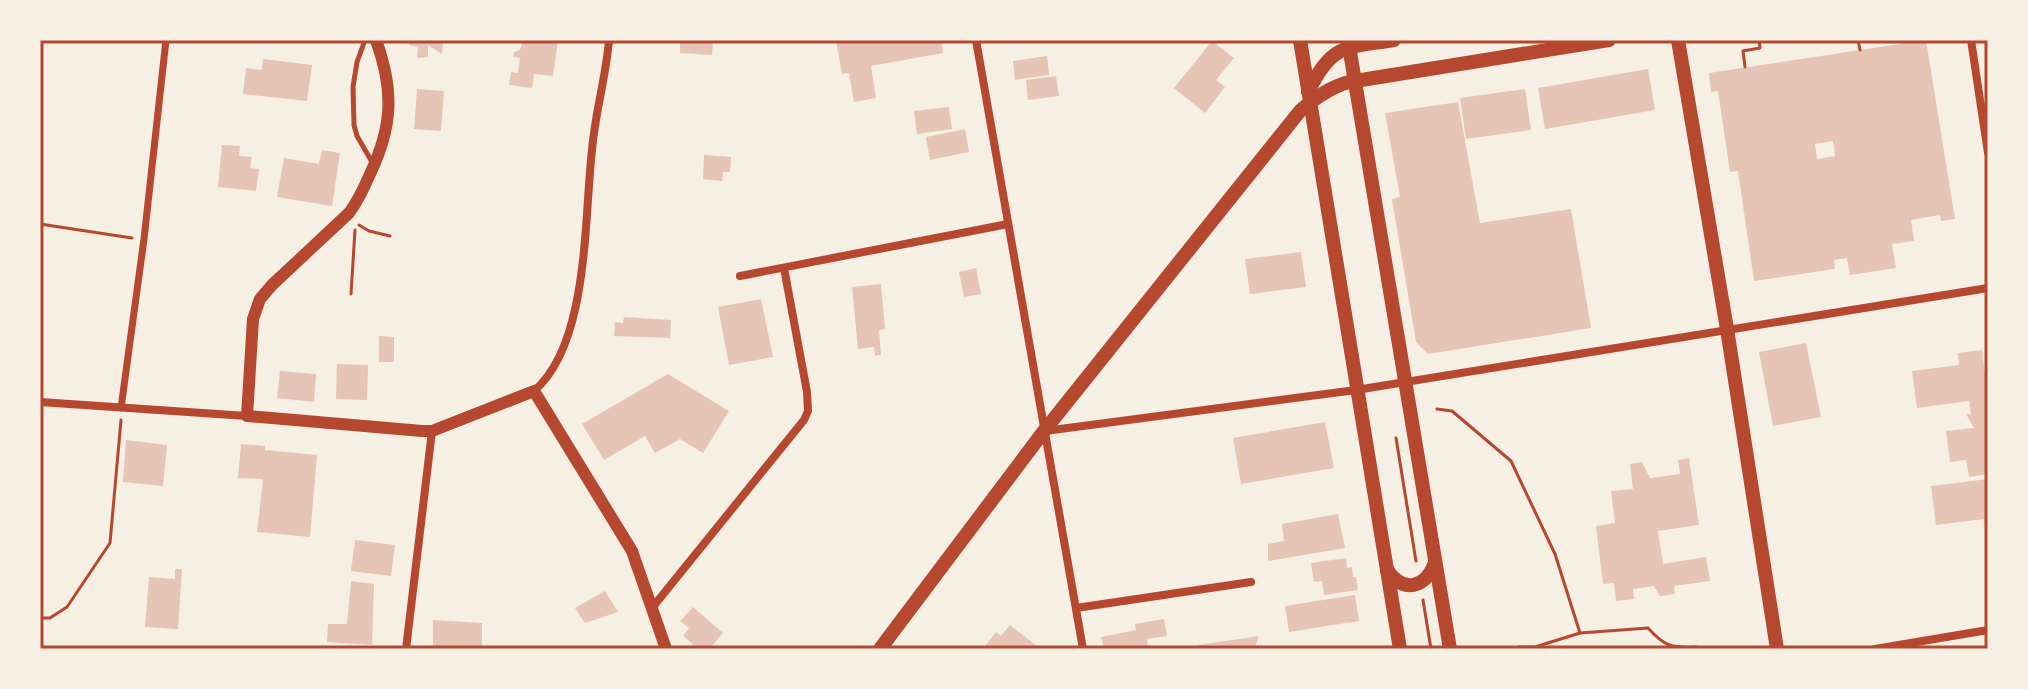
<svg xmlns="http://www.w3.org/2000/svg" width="2028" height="689" viewBox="0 0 2028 689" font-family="Karla,sans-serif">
	<rect width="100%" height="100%" fill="#f6efe4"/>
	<g fill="#e6c5b7" fill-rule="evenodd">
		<polygon points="408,40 443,40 442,54 428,45 428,57 417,58 418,47 409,45"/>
		<polygon points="513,40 558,40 553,76 534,74 532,88 509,85 511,72 518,73 520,58 513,57 514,52 520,50 522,43 513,42"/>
		<polygon points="680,40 713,40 712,55 680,53"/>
		<polygon points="836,40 941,40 943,53 871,66 876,98 854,102 849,73 842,74"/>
		<path d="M1926,40L1955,219L1941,221L1940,215L1911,220L1914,241L1892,244L1896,268L1850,275L1847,258L1834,260L1835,269L1754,281L1738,171L1730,172L1718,91L1711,92L1709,73ZM1833,141L1835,156L1817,159L1815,144Z"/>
		<polygon points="1212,41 1234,58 1216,80 1225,87 1205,113 1174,88"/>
		<polygon points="1047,56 1049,75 1015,80 1013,61"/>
		<polygon points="263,59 312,65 307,101 243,94 246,68 262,70"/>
		<polygon points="1648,69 1655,110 1545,129 1538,88"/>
		<polygon points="1056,76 1059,96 1028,100 1026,80"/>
		<polygon points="417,89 444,91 441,131 414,129"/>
		<polygon points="1525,89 1531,130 1466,139 1460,98"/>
		<polygon points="1458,102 1480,223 1571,209 1591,328 1428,354 1416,342 1392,199 1400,197 1385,113"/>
		<polygon points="949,107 952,129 917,134 914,111"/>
		<polygon points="965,129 969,152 930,160 926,137"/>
		<polygon points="222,145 240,146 239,156 252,157 250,168 259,169 256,191 218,187"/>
		<polygon points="322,150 340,153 332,206 277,197 284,158 319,164"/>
		<polygon points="704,155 731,157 730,172 723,172 722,181 703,179"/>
		<polygon points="1301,252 1306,287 1250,294 1245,259"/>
		<polygon points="976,268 981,294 964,297 959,272"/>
		<polygon points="881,284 885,329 879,330 881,355 875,356 874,347 858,349 852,287"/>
		<polygon points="761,299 773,357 729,365 718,307"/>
		<polygon points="624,317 671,320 670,338 614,336 615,322 623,323"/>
		<polygon points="379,336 394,337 394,362 379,362"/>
		<polygon points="1806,343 1821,417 1773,426 1759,352"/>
		<polygon points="1982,350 1988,399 1988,474 1969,477 1966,460 1950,462 1946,431 1974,428 1966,414 1971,414 1969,401 1917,408 1912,371 1959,365 1958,353"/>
		<polygon points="337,364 368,365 367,400 336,399"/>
		<polygon points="280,371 316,374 314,402 277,398"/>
		<polygon points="668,374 729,411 703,453 680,439 655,453 645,436 604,460 582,424"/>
		<polygon points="1325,422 1334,468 1241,484 1233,438"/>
		<polygon points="126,440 167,445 163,486 123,482"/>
		<polygon points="241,444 265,446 265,450 317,455 310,537 257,532 263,479 238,478"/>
		<polygon points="1689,458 1699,525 1658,531 1663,564 1706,557 1710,581 1674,586 1675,594 1660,596 1654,586 1633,589 1634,599 1616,601 1614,583 1603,584 1596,526 1615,523 1611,491 1633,489 1630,464 1642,462 1650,478 1680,474 1678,460"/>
		<polygon points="1988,479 1988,530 1985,530 1984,519 1936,525 1931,486"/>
		<polygon points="1338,514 1345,548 1268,561 1268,544 1284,541 1282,524"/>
		<polygon points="355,540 395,545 391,576 351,571"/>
		<polygon points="1346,558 1347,568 1352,567 1353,577 1356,577 1358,590 1324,595 1322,581 1314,582 1311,563"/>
		<polygon points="175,569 182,569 178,629 145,627 149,577 175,579"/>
		<polygon points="351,581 374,584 372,645 327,642 328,624 347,624"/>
		<polygon points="605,591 618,612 585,623 575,608"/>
		<polygon points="1355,595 1359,621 1289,632 1285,606"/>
		<polygon points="693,607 723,633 709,649 690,649 693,644 683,636 689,628 680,621"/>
		<polygon points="1164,619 1167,636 1147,639 1148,648 1104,649 1101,637 1136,630 1135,624"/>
		<polygon points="433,620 482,623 482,649 433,648"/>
		<polygon points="1010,625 1041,649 983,649 996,632 1001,636"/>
		<polygon points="1259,636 1254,649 1199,649 1198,645"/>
	</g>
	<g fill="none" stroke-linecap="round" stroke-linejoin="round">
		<g stroke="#b5482f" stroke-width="3">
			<polyline points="1858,40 1860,50"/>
			<polyline points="1745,67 1743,51 1760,48 1759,40"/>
			<polyline points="40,224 132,238"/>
			<polyline points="359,225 369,231 390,236"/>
			<polyline points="351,294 355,230"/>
			<polyline points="1437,409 1452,411 1511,461 1555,554 1580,633"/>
			<polyline points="1396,438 1416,561"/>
			<polyline points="1423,600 1431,649"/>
			<polyline points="40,618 50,618 67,607 110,543 121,420"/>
			<path d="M1519,647H1535L1580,633L1648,628C1665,647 1672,648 1696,647"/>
		</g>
		<polyline stroke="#b5482f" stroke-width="5" points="365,40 357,62 353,87 354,125 357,136 372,162"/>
		<polyline stroke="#b5482f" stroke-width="7" points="121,408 144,239 166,40"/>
		<g stroke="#b5482f" stroke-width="8">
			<polyline points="976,40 1083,649"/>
			<polyline points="1971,40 1988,153"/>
			<polyline points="740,276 1008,224"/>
			<path d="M534,391C589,344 584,219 592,150C595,113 606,77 609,40"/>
			<polyline points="40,402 247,416"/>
			<polyline points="1045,431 1356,390 1988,288"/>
			<polyline points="652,608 804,420 808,411 807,392 784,268"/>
			<polyline points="1076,608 1251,582"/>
			<polyline points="406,649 432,431"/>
			<polyline points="1875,649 1988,630"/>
		</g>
		<path stroke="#b5482f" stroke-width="12" d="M376,40C394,90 393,126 370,174C364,188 358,201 349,213L272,285L260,299L253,319L247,416L422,431H432L534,391L632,551L666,649"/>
		<g stroke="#b5482f" stroke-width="14">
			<polyline points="1300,40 1400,649"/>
			<polyline points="1348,40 1450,649"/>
			<polyline points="1678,40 1727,329 1777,649"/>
			<path d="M1308,92C1332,43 1345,48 1394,40"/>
			<path d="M1387,570C1404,594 1425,588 1435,563"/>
			<path d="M880,649L1044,431L1300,111C1315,98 1330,87 1349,82L1609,40"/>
		</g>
	</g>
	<rect width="2028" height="689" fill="none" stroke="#f6efe4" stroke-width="84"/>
	<rect x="42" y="42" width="1944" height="605" fill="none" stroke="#b5482f" stroke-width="3"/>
</svg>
